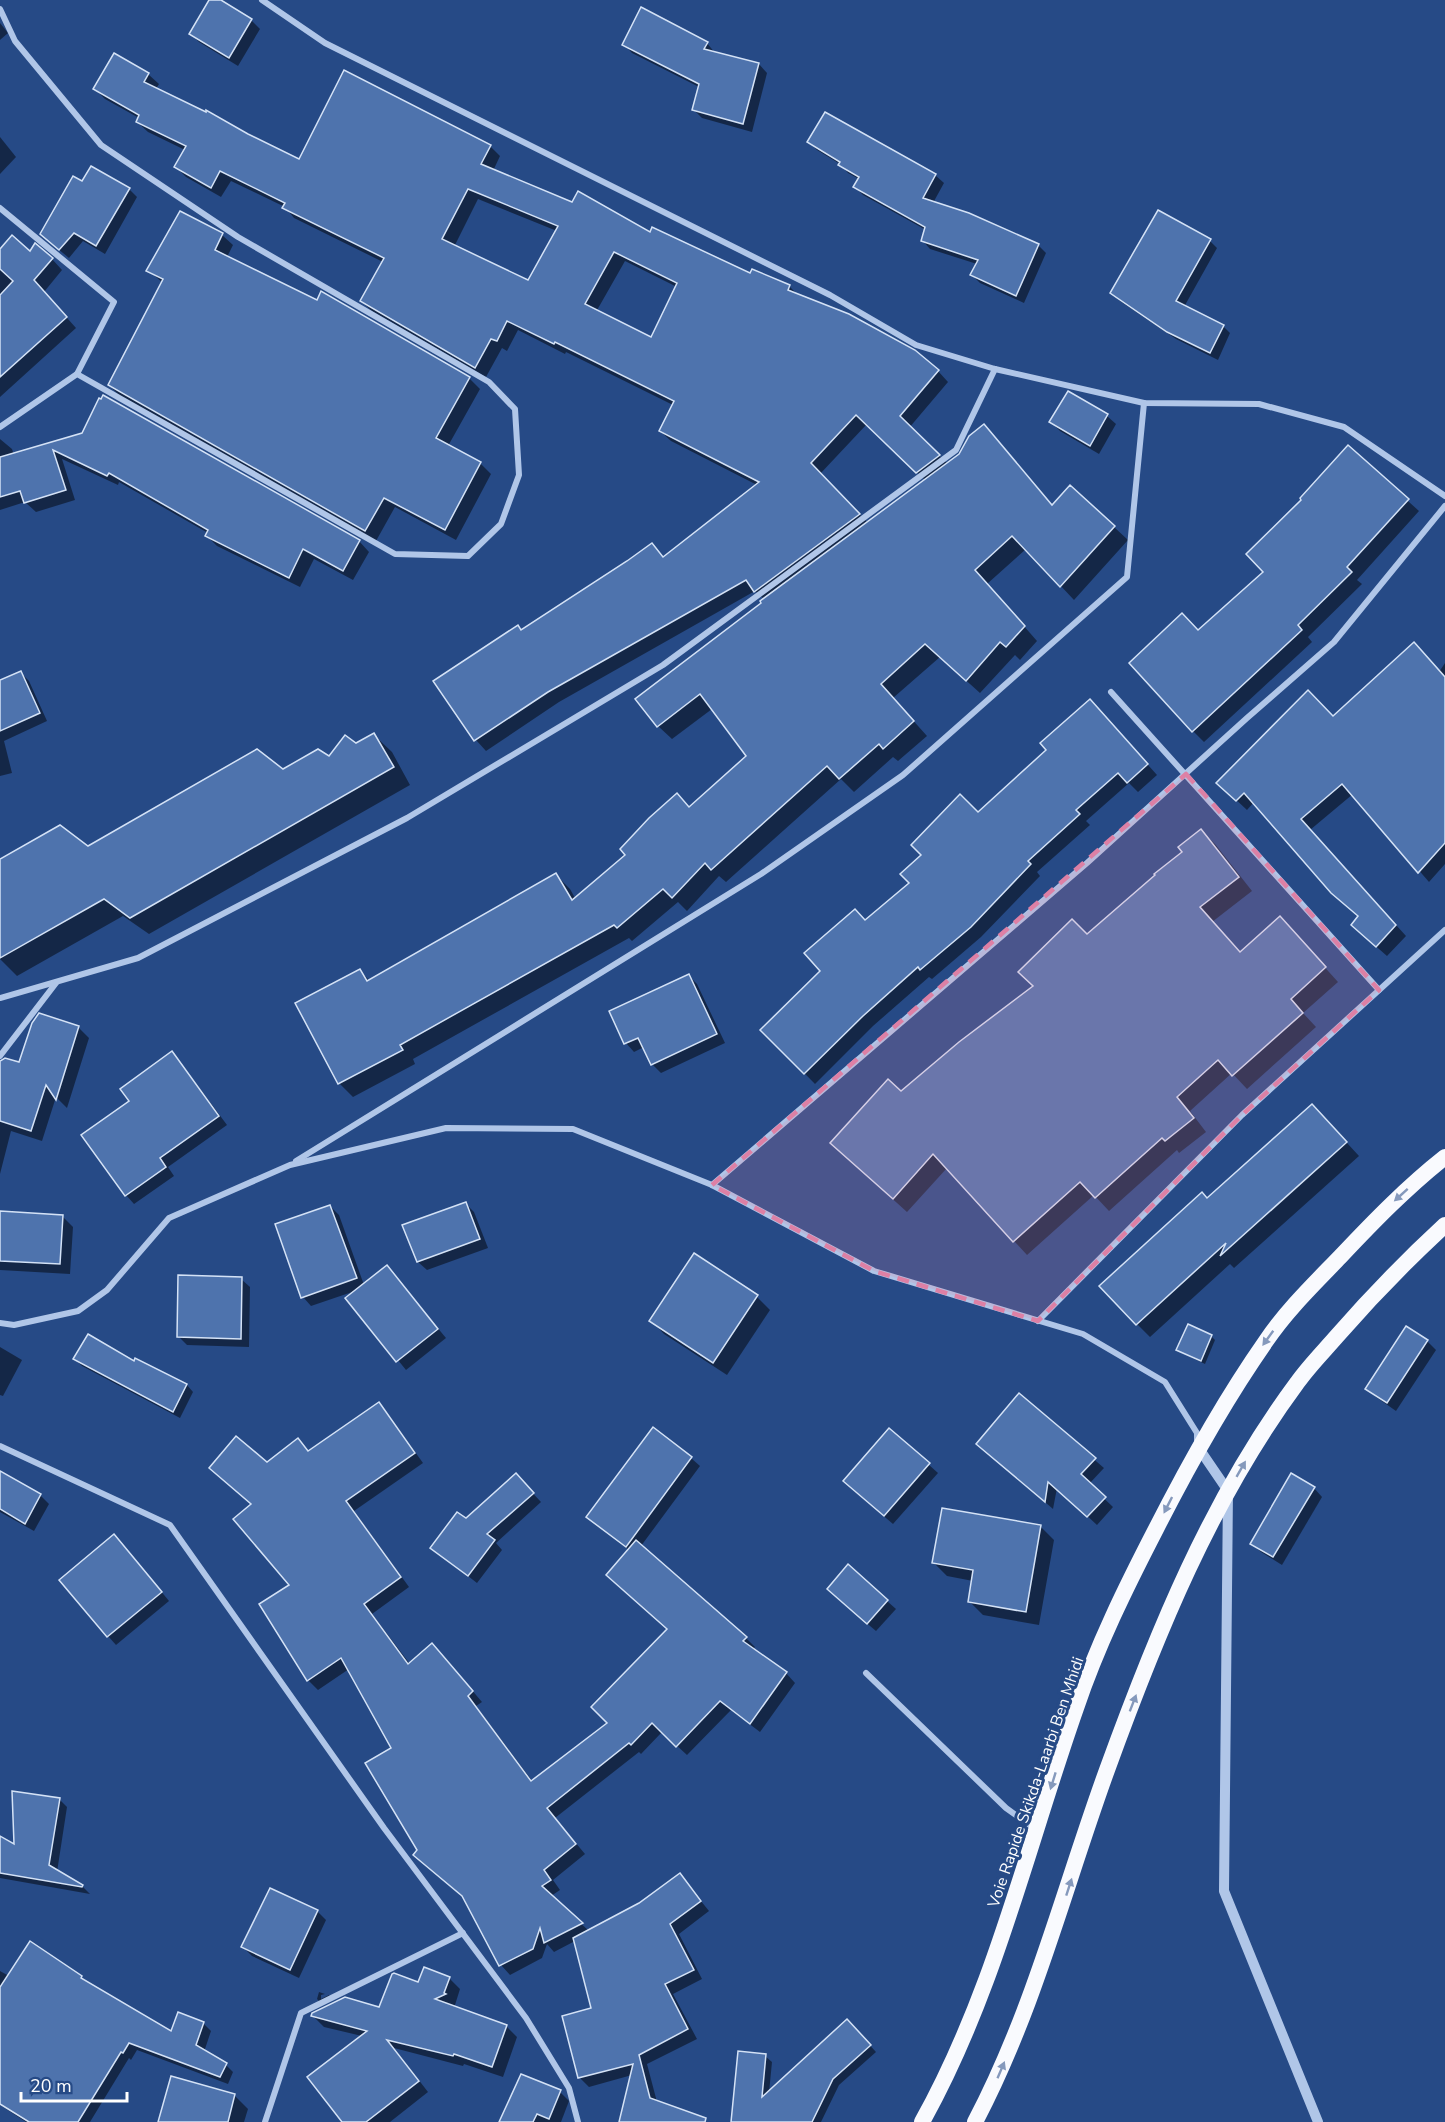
<svg xmlns="http://www.w3.org/2000/svg" width="1445" height="2122" viewBox="0 0 1445 2122" font-family="'Nunito Sans',sans-serif">
	<rect width="100%" height="100%" fill="#264a86"/>
	<g fill="#0007" fill-rule="evenodd">
		<polygon points="210,0 218,0 251,20 260,29 238,66 199,42 191,34"/>
		<polygon points="0,23 8,33 0,40"/>
		<polygon points="707,43 715,53 759,64 767,73 752,132 702,118 693,109 699,87 632,53 624,44"/>
		<path d="M148,74L159,84L156,89L300,161L490,146L500,156L493,171L751,276L789,286L799,296L938,371L948,382L909,428L948,464L960,455L984,426L1053,506L1114,527L1128,540L1074,600L1026,549L987,584L1037,641L1020,660L1015,655L980,693L940,657L893,698L927,736L898,761L893,757L854,792L841,779L726,882L719,876L687,911L678,902L632,941L629,938L413,1059L415,1064L353,1097L339,1083L360,971L370,981L556,875L570,889L575,898L690,808L748,756L712,709L672,739L658,726L763,603L764,599L755,591L559,702L486,751L476,740L436,681L522,631L652,545L664,558L757,485L671,441L660,431L673,405L566,352L565,354L518,330L507,351L502,348L486,377L372,311L361,301L383,262L294,218L285,207L231,181L221,197L186,177L176,167L185,150L148,132L137,122L139,118L105,99L95,89ZM478,199L557,231L528,282L454,247ZM625,261L677,287L651,339L596,312ZM867,424L926,481L868,523L820,474Z"/>
		<polygon points="0,137 16,157 0,174"/>
		<polygon points="809,142 935,175 944,183 933,203 1038,245 1046,253 1024,303 980,283 972,275 977,264 930,249 922,240 926,230 863,195 855,187 859,179 848,173 840,164 817,150"/>
		<polygon points="83,183 129,189 137,197 105,254 83,241 69,258 51,243"/>
		<polygon points="222,235 233,245 227,257 469,378 480,389 448,446 480,463 491,474 456,540 395,507 376,541 120,396 109,385 163,283 148,270"/>
		<polygon points="1210,241 1217,248 1184,307 1223,326 1230,333 1218,360 1176,339 1120,301 1112,293"/>
		<polygon points="0,252 31,253 52,259 62,270 44,292 76,328 0,397"/>
		<polygon points="1068,393 1107,416 1116,424 1099,454 1060,431 1051,422"/>
		<polygon points="84,434 359,541 369,552 353,580 314,559 300,587 217,546 207,536 208,533 119,482 118,485 62,459 75,500 36,512 25,502 0,510 0,439 12,449 14,455"/>
		<polygon points="1348,447 1419,511 1357,580 1362,584 1308,637 1312,642 1204,742 1193,731 1198,632 1265,572"/>
		<polygon points="1445,663 1445,864 1429,882 1353,794 1310,830 1406,936 1387,956 1363,935 1359,917 1254,802 1247,810 1218,783 1333,718 1439,672"/>
		<polygon points="21,673 29,681 47,721 4,741 12,773 0,776 0,682"/>
		<polygon points="1100,711 1157,775 1138,792 1129,783 1086,821 1090,825 1037,872 1040,876 981,937 932,979 929,977 873,1026 815,1084 762,1030 822,971 865,922 911,883 978,814"/>
		<polygon points="374,735 392,752 410,785 149,934 123,916 17,976 0,959 0,860 88,847 283,771 329,758"/>
		<polygon points="1201,831 1215,844 1252,891 1212,922 1240,953 1293,932 1338,982 1303,1013 1316,1027 1247,1089 1232,1073 1190,1111 1206,1132 1179,1153 1177,1150 1109,1211 1094,1195 1027,1255 947,1168 907,1212 846,1157 901,1093 1035,986 1087,936 1184,852"/>
		<polygon points="689,976 697,984 725,1043 661,1073 652,1064 644,1047 634,1052 626,1043"/>
		<polygon points="40,1015 79,1028 89,1038 67,1108 56,1097 42,1141 11,1131 0,1174 0,1062 20,1064"/>
		<polygon points="172,1053 180,1062 227,1125 168,1167 174,1176 134,1204 126,1195 131,1101"/>
		<polygon points="1325,1119 1359,1156 1234,1268 1230,1264 1150,1337 1137,1324 1208,1200"/>
		<polygon points="466,1204 474,1212 488,1248 427,1270 418,1262"/>
		<polygon points="330,1206 339,1215 364,1285 387,1267 446,1338 406,1370 348,1298 358,1290 311,1306 303,1297"/>
		<polygon points="0,1212 63,1217 73,1227 70,1274 0,1270"/>
		<polygon points="241,1279 250,1287 249,1347 187,1345 178,1336"/>
		<polygon points="757,1297 770,1310 727,1375 664,1334 651,1320"/>
		<polygon points="1406,1328 1427,1341 1436,1350 1396,1411 1376,1397 1367,1389"/>
		<polygon points="1211,1336 1215,1340 1205,1364 1182,1353 1178,1350"/>
		<polygon points="0,1347 22,1360 3,1396 0,1395"/>
		<polygon points="75,1359 134,1363 136,1360 187,1385 193,1392 180,1418 82,1366"/>
		<polygon points="1019,1395 1104,1468 1089,1484 1113,1507 1097,1525 1057,1488 1053,1509 987,1452"/>
		<polygon points="379,1404 388,1414 423,1463 354,1511 409,1587 372,1614 410,1664 442,1655 482,1702 476,1706 533,1782 609,1723 669,1629 629,1550 588,1517 691,1458 700,1466 641,1546 746,1638 755,1647 752,1650 786,1673 795,1683 760,1732 731,1710 687,1755 662,1732 641,1754 639,1752 555,1818 585,1854 553,1880 560,1890 551,1896 589,1931 640,1905 680,1875 709,1911 679,1934 702,1979 673,1994 697,2039 647,2064 657,2102 686,2122 620,2122 632,2075 589,2087 579,2077 593,2010 575,1941 554,1952 547,1944 542,1958 510,1975 501,1965 464,1898 424,1864 393,1749 349,1669 318,1690 308,1680 291,1586 252,1505 267,1464 298,1440 309,1452"/>
		<polygon points="890,1430 938,1473 893,1524 853,1490"/>
		<polygon points="0,1472 40,1495 49,1504 34,1531 0,1512"/>
		<polygon points="524,1484 541,1502 496,1543 502,1550 477,1583 432,1548 466,1520"/>
		<polygon points="1314,1488 1322,1497 1282,1565 1261,1552 1252,1544"/>
		<polygon points="1040,1526 1054,1540 1039,1625 983,1615 969,1601 973,1581 947,1576 934,1563"/>
		<polygon points="123,1545 169,1601 116,1645 108,1636"/>
		<polygon points="837,1598 887,1601 896,1609 876,1631"/>
		<polygon points="59,1799 67,1807 57,1872 82,1886 90,1894 0,1878 0,1838 15,1847"/>
		<polygon points="317,1911 326,1920 299,1978 252,1956 243,1947"/>
		<polygon points="425,1969 450,1979 460,1989 455,2005 452,2007 506,2026 517,2037 503,2077 464,2064 463,2066 394,2048 428,2092 390,2122 344,2122 362,2036 324,2027 313,2016 380,2009 419,1984"/>
		<polygon points="0,1971 9,1976 81,1977 89,1985 172,2033 203,2023 211,2031 204,2052 226,2065 233,2072 228,2084 137,2050 131,2060 129,2058 90,2122 26,2122 0,2105"/>
		<polygon points="319,1992 325,1994 321,1995 321,1999 329,1995 332,1998 321,2003 317,1999"/>
		<polygon points="854,2028 876,2052 839,2085 821,2122 770,2122 741,2105 765,2056 772,2062 769,2093"/>
		<polygon points="172,2078 235,2096 248,2109 244,2122 159,2122"/>
		<polygon points="560,2092 569,2101 561,2122 500,2122"/>
	</g>
	<g fill="#4e73ad" stroke="#d4e2f6" stroke-width="1.5" fill-rule="evenodd">
		<polygon points="209,0 221,0 252,19 229,58 189,34"/>
		<polygon points="641,7 708,42 704,49 759,63 743,124 692,110 699,84 622,45"/>
		<path d="M114,53L149,73L144,82L206,112V110L248,134L299,159L344,70L491,145L481,164L572,202L578,191L650,232L652,227L750,273L752,269L790,285L788,290L849,314L915,350L939,370L900,416L940,455L916,473L856,415L811,463L860,514L754,592L746,580L548,692L474,741L433,681L518,625L521,630L627,561L652,543L663,557L759,482L659,431L674,401L555,342L554,344L507,321L497,341L491,339L475,368L360,301L384,258L282,208L285,203L220,171L211,188L174,167L186,146L136,122L139,115L93,89ZM468,189L558,226L528,280L442,239ZM614,252L677,283L651,337L585,304Z"/>
		<polygon points="825,112 936,174 923,198 969,213 1039,244 1016,296 970,275 978,260 921,241 925,227 853,187 859,177 838,165 840,162 807,142"/>
		<polygon points="91,166 130,188 96,246 74,233 59,250 40,234 73,176 82,181"/>
		<polygon points="1158,210 1211,239 1176,301 1224,325 1210,353 1167,332 1110,293"/>
		<polygon points="180,211 223,233 215,250 317,300 321,291 470,377 436,438 481,462 445,530 384,498 365,531 108,385 163,279 146,271"/>
		<polygon points="12,235 30,251 35,243 53,258 34,280 67,317 0,377 0,295 13,281 0,269 0,249"/>
		<polygon points="1068,391 1108,414 1090,446 1049,422"/>
		<polygon points="103,395 360,540 343,571 303,549 289,578 205,536 208,530 109,473 107,476 53,450 66,490 24,503 20,491 0,497 0,457 82,433 99,398 101,399"/>
		<polygon points="984,424 1052,505 1070,485 1115,526 1060,587 1012,536 975,570 1025,626 1006,647 1000,642 966,681 925,644 881,684 914,721 883,749 879,744 839,779 827,766 711,870 705,863 672,898 663,889 617,928 614,925 400,1045 403,1050 338,1084 295,1003 360,969 367,981 556,873 572,900 625,855 620,849 649,818 677,793 689,807 746,756 700,694 657,727 635,699 761,603 760,601 959,454 969,436"/>
		<polygon points="1348,445 1409,499 1347,567 1352,572 1298,625 1302,630 1192,732 1129,663 1182,613 1198,630 1263,572 1246,554 1301,500 1300,498"/>
		<polygon points="1414,642 1445,677 1445,843 1418,873 1342,784 1301,819 1396,925 1376,947 1351,925 1358,916 1331,893 1244,793 1236,801 1216,783 1308,690 1333,716"/>
		<polygon points="21,671 40,713 0,731 0,680"/>
		<polygon points="1090,699 1148,764 1127,783 1118,773 1076,810 1080,814 1028,861 1031,864 971,927 920,970 918,967 863,1016 804,1074 760,1030 820,971 804,953 855,909 865,920 909,883 900,874 921,855 911,845 960,794 978,812 1046,750 1040,743"/>
		<polygon points="374,733 394,767 130,918 104,899 0,958 0,859 60,825 88,846 257,749 283,769 318,749 329,756 345,735 356,743"/>
		<polygon points="1201,829 1239,877 1200,907 1240,952 1280,916 1326,967 1291,999 1303,1013 1232,1076 1218,1060 1177,1097 1194,1118 1165,1141 1162,1138 1095,1198 1080,1182 1013,1242 933,1154 893,1199 830,1143 888,1079 901,1091 959,1042 1033,986 1018,972 1072,919 1087,934 1155,875 1154,874 1182,852 1178,847"/>
		<polygon points="689,974 717,1034 651,1065 638,1038 624,1044 609,1011"/>
		<polygon points="39,1013 79,1026 56,1100 46,1085 31,1131 0,1121 0,1061 5,1058 19,1062 32,1023"/>
		<polygon points="172,1051 219,1116 160,1158 166,1167 125,1196 81,1135 129,1101 120,1089"/>
		<polygon points="1312,1104 1347,1142 1220,1256 1226,1243 1136,1325 1099,1286 1202,1192 1207,1198"/>
		<polygon points="466,1202 480,1239 417,1262 402,1225"/>
		<polygon points="330,1205 357,1278 301,1298 275,1224"/>
		<polygon points="0,1211 63,1215 60,1264 0,1261"/>
		<polygon points="694,1253 758,1295 713,1363 649,1321"/>
		<polygon points="387,1265 438,1329 396,1362 345,1298"/>
		<polygon points="178,1275 242,1277 241,1339 177,1337"/>
		<polygon points="1188,1324 1212,1335 1201,1361 1176,1350"/>
		<polygon points="1406,1326 1428,1340 1387,1403 1365,1389"/>
		<polygon points="88,1334 134,1361 135,1358 187,1384 173,1412 73,1359"/>
		<polygon points="1019,1393 1096,1458 1081,1474 1106,1497 1087,1517 1048,1482 1045,1502 976,1444"/>
		<polygon points="379,1402 415,1453 346,1501 401,1577 364,1604 408,1664 432,1643 473,1691 468,1696 531,1781 607,1723 591,1707 667,1629 606,1575 636,1540 747,1637 743,1641 787,1672 750,1724 720,1701 676,1747 652,1723 631,1745 629,1743 547,1808 576,1844 544,1870 551,1880 542,1886 583,1923 544,1943 540,1928 533,1949 499,1966 462,1896 413,1855 417,1850 365,1763 391,1748 341,1658 307,1681 259,1604 289,1585 233,1519 251,1504 209,1468 236,1436 267,1462 298,1438 308,1451"/>
		<polygon points="653,1427 692,1457 626,1547 586,1517"/>
		<polygon points="889,1428 930,1463 884,1516 843,1481"/>
		<polygon points="0,1471 41,1494 25,1524 0,1509"/>
		<polygon points="516,1473 534,1493 487,1534 495,1540 468,1576 430,1548 457,1512 466,1518"/>
		<polygon points="1291,1473 1315,1487 1273,1557 1250,1544"/>
		<polygon points="942,1508 1041,1525 1026,1612 968,1602 973,1570 932,1563"/>
		<polygon points="114,1534 162,1592 107,1637 59,1580"/>
		<polygon points="848,1564 888,1600 867,1624 827,1589"/>
		<polygon points="12,1791 60,1798 49,1865 83,1885 82,1887 0,1873 0,1836 14,1844"/>
		<polygon points="680,1873 701,1901 670,1924 694,1970 665,1984 688,2029 639,2055 650,2098 706,2118 705,2122 619,2122 633,2064 578,2078 562,2016 591,2008 573,1938 639,1903"/>
		<polygon points="270,1888 318,1910 290,1970 241,1947"/>
		<polygon points="30,1941 82,1976 81,1978 171,2031 178,2012 204,2022 196,2045 227,2063 220,2077 129,2043 123,2053 121,2052 78,2122 29,2122 0,2104 0,1987"/>
		<polygon points="424,1967 450,1977 444,1993 446,1994 435,1999 507,2025 492,2067 454,2054 453,2056 387,2040 419,2081 366,2122 342,2122 307,2077 367,2031 311,2016 312,2013 345,1997 379,2007 392,1974 394,1973 418,1982"/>
		<polygon points="847,2019 871,2045 833,2079 812,2122 731,2122 738,2051 766,2054 762,2097"/>
		<polygon points="521,2074 561,2090 549,2119 537,2114 533,2122 499,2122"/>
		<polygon points="171,2076 235,2094 228,2122 158,2122"/>
	</g>
	<g fill="none" stroke-linecap="round" stroke-linejoin="round">
		<g stroke="#b0c6e8" stroke-width="6">
			<polyline points="262,0 325,43 830,295 916,345 995,369 1144,403 1259,404 1344,427 1445,496"/>
			<polyline points="0,9 15,41 101,145 238,237 489,382 515,409 519,475 501,524 468,556 395,554 77,374 0,427"/>
			<polyline points="0,208 114,302 77,374"/>
			<polyline points="1111,692 1379,990"/>
			<polyline points="0,998 138,958 407,818 663,665 956,450 995,369"/>
			<polyline points="0,1056 56,983"/>
			<polyline points="296,1161 761,874 903,775 1127,577 1144,403"/>
			<polyline points="712,1185 1087,863 1247,718 1334,642 1445,506"/>
			<polyline points="1038,1321 1242,1115 1445,930"/>
			<polyline points="0,1323 14,1325 78,1311 107,1290 169,1218 290,1165 446,1128 573,1129 712,1185 874,1271 1083,1334 1165,1382 1197,1433 1197,1441"/>
			<polyline points="0,1446 170,1525 384,1828 526,2018 569,2088 578,2122"/>
			<polyline points="866,1673 1006,1808 1034,1828"/>
			<polyline points="265,2122 301,2013 463,1933"/>
		</g>
		<polyline stroke="#b0c6e8" stroke-width="10" points="1198,1447 1228,1491 1224,1891 1318,2122"/>
		<g stroke="#f9fafe" stroke-width="16">
			<path d="M922,2122C994,1993 1027,1847 1076,1708C1097,1646 1126,1587 1156,1529C1189,1464 1224,1401 1266,1341C1287,1310 1314,1284 1340,1257C1373,1222 1407,1187 1445,1157"/>
			<path d="M975,2122C1034,2010 1064,1888 1107,1770C1156,1635 1211,1499 1297,1383C1309,1366 1324,1351 1337,1336C1371,1297 1407,1260 1445,1225"/>
		</g>
	</g>
	<defs><path id="oneway-solid" d="M-6-.8H1V-3.2L6.5 0L1 3.2V.8H-6Z" transform="scale(1.5)"/></defs>
	<g fill="#8599bc">
		<use href="#oneway-solid" transform="translate(1401 1195) rotate(138)"/>
		<use href="#oneway-solid" transform="translate(1268 1338) rotate(126)"/>
		<use href="#oneway-solid" transform="translate(1241 1469) rotate(-60)"/>
		<use href="#oneway-solid" transform="translate(1168 1505) rotate(117)"/>
		<use href="#oneway-solid" transform="translate(1133 1703) rotate(-69)"/>
		<use href="#oneway-solid" transform="translate(1053 1781) rotate(107)"/>
		<use href="#oneway-solid" transform="translate(1069 1887) rotate(-72)"/>
		<use href="#oneway-solid" transform="translate(1001 2070) rotate(-67)"/>
	</g>
	<path fill="#dd80a5" fill-opacity="0.2" stroke="#dd80a5" stroke-width="4.5" stroke-dasharray="12 8" stroke-linejoin="round" d="M1186,774L1379,990L1242,1115L1038,1321L874,1271L712,1185Z"/>
	<g text-anchor="middle" stroke-width="6" stroke-linejoin="round" paint-order="stroke">
		<g font-size="16" fill="#fff" stroke="#264a86">
			<text transform="translate(1035 1782) rotate(-71)" y="6">Voie Rapide Skikda-Laarbi Ben Mhidi</text>
		</g>
	</g>
	<path d="M21 2092v9h106v-9" fill="none" stroke="#ffffff" stroke-width="3"/>
	<text x="30" y="2092" font-size="18" fill="#ffffff" stroke="#264a86" stroke-width="4.5" paint-order="stroke">20 m</text>
</svg>
